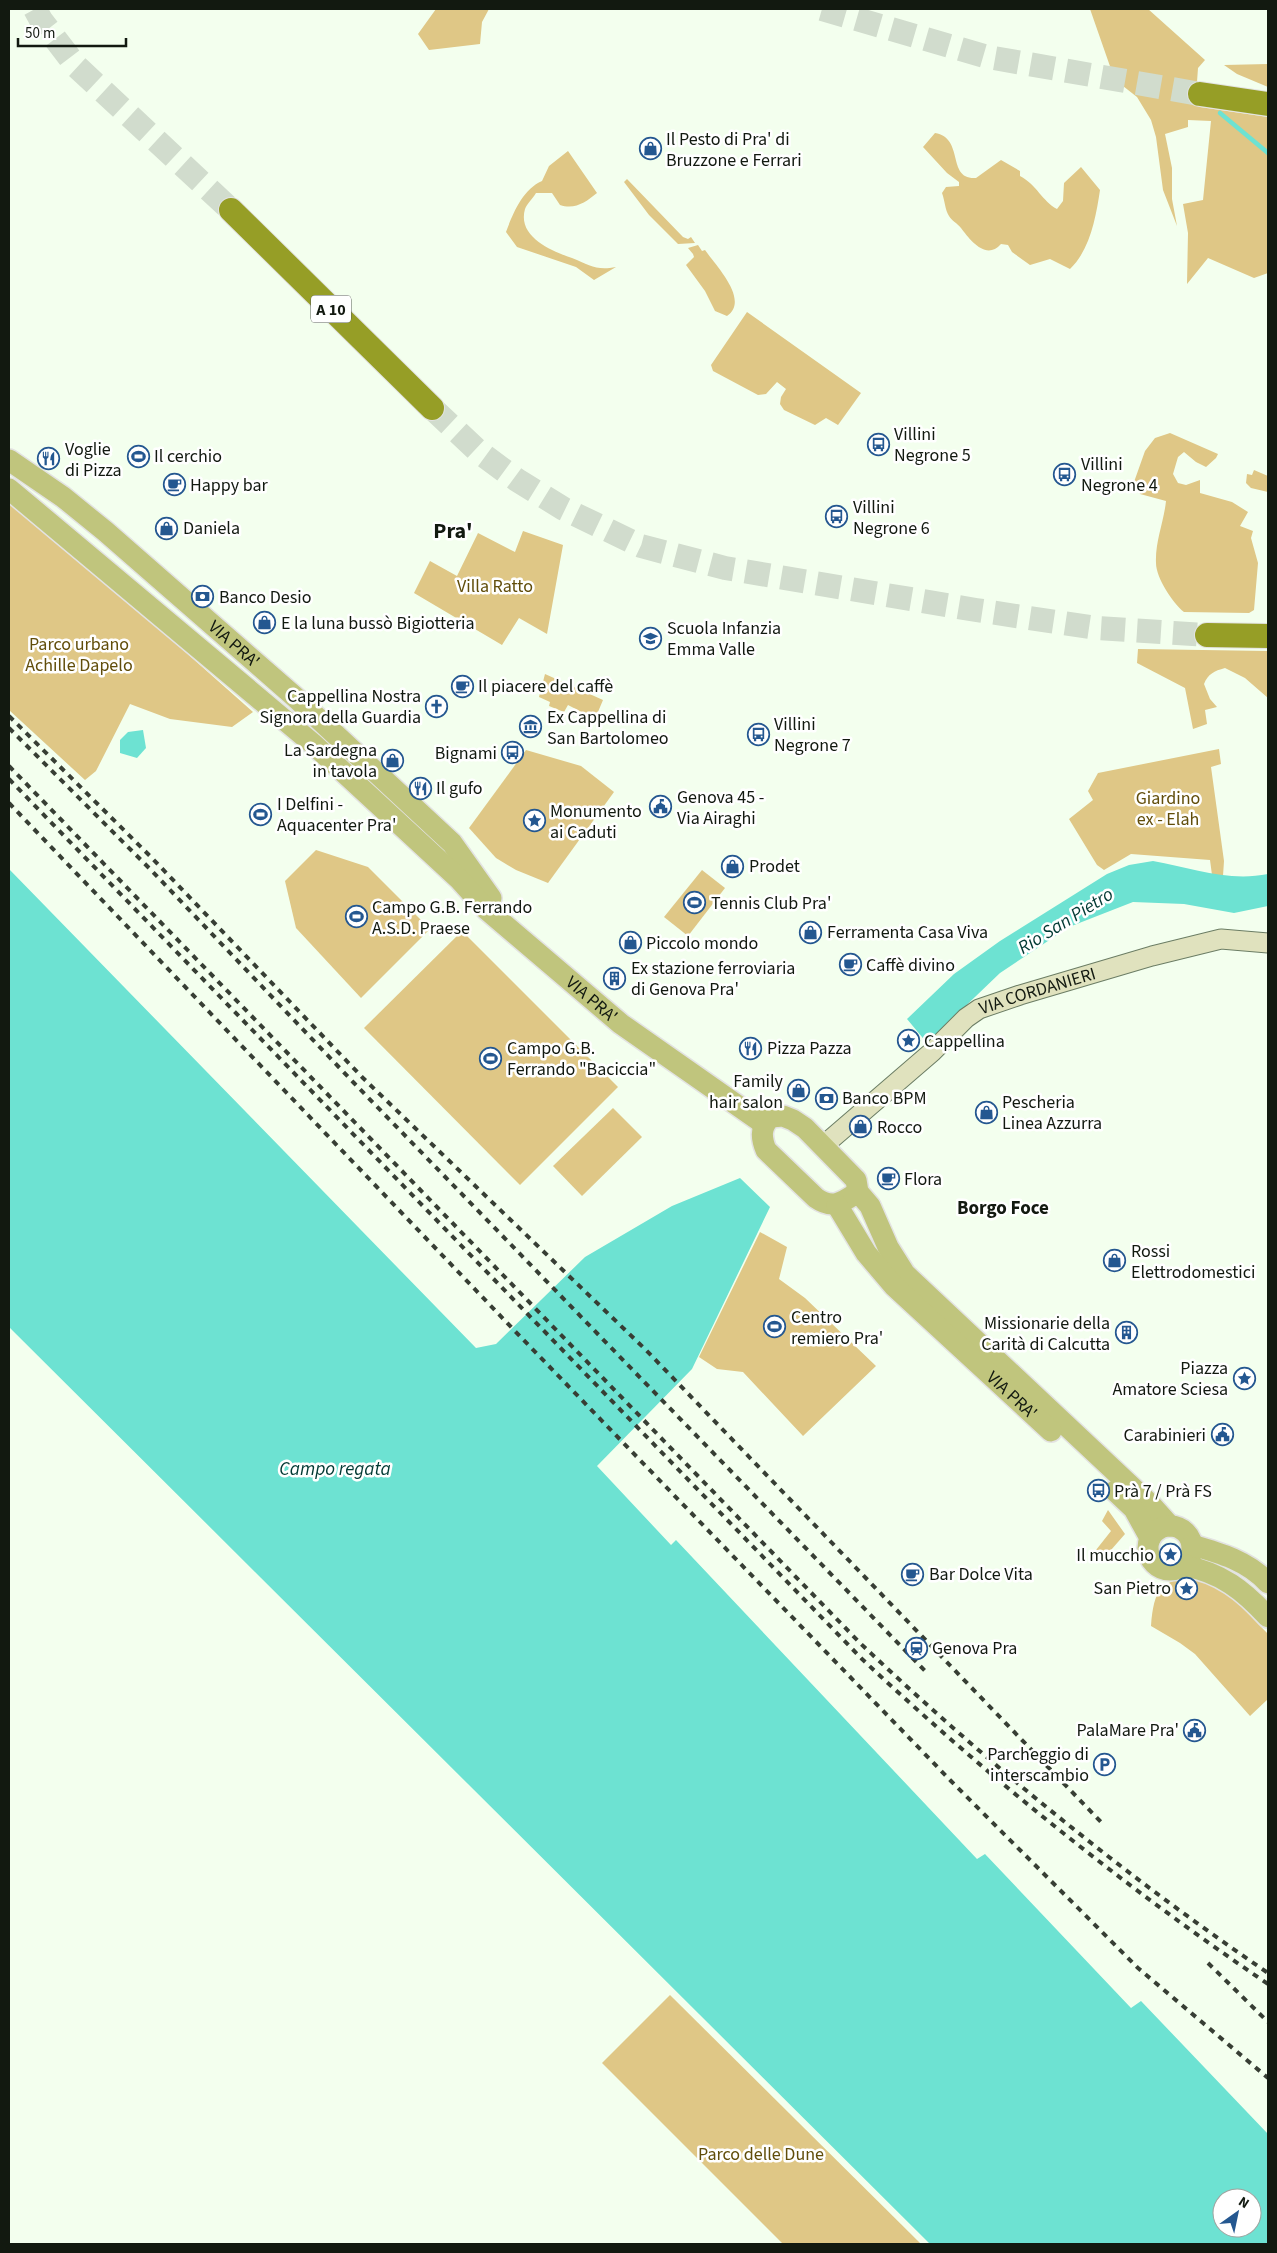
<svg xmlns="http://www.w3.org/2000/svg" width="1277" height="2253" viewBox="0 0 1277 2253" font-family="'Source Sans 3',sans-serif">
	<rect width="100%" height="100%" fill="#f3ffee"/>
	<g fill="#dfc786">
		<polygon points="436,9 489,9 482,22 480,44 429,50 418,34"/>
		<polygon points="1090,9 1148,9 1205,60 1198,68 1197,82 1192,83 1187,96 1190,102 1200,107 1268,117 1268,273 1254,278 1208,258 1187,284 1188,233 1183,204 1203,200 1211,121 1188,120 1188,127 1165,134 1172,168 1172,199 1177,226 1163,190 1156,137 1151,120 1137,97 1123,86 1112,72"/>
		<polygon points="1268,64 1268,87 1237,74 1224,65"/>
		<path d="M935,133C965,138 946,180 976,178L1001,160L1020,171V176C1037,185 1042,201 1057,209L1063,201L1064,183L1081,167L1100,190C1096,217 1090,250 1070,269L1050,259L1030,265L1012,252L1008,245L1001,244C986,261 970,240 961,228C957,223 952,221 949,216C945,210 945,201 942,193L946,187L959,186V182L947,173L923,147Z"/>
		<path d="M568,151L597,193C586,202 575,210 560,205L552,193H536C533,198 527,204 525,209C517,237 552,251 572,258C590,265 596,271 616,267L594,280L576,267L517,247L506,232C513,213 523,189 542,181L549,166Z"/>
		<polygon points="627,179 683,237 688,239 691,237 695,243 678,244 649,215 624,182"/>
		<path d="M698,245L702,251L705,250C716,266 750,300 727,316L715,311L705,291L686,265L694,257L693,254L688,248Z"/>
		<polygon points="747,312 861,393 838,425 826,418 815,425 784,410 780,404 781,397 786,389 777,382 766,394 758,395 713,371 711,365"/>
		<path d="M1170,433L1218,454L1216,458L1206,467L1196,462L1184,452L1178,457L1173,474L1178,483L1186,485L1200,480V493L1232,502L1248,512L1240,526L1253,531L1251,538L1258,563L1254,610L1249,613L1184,612C1173,603 1156,578 1156,563C1155,542 1164,521 1166,501L1140,494L1134,482L1145,451L1155,438Z"/>
		<polygon points="1254,470 1268,476 1268,492 1251,488 1246,483 1247,474 1252,475"/>
		<polygon points="9,502 147,618 253,712 232,727 170,719 130,704 96,771 85,780 9,710"/>
		<polygon points="523,531 563,545 547,634 519,618 502,645 414,593 430,561 457,576 478,533 515,552"/>
		<path d="M1138,649L1268,651V698L1245,678L1225,668C1214,671 1208,674 1204,684L1210,699L1217,707L1205,710L1207,724L1193,729L1185,688L1137,663Z"/>
		<polygon points="545,674 603,700 595,719 568,705 564,712 549,706 550,702 539,697"/>
		<polygon points="1219,749 1221,764 1211,767 1224,861 1223,876 1212,875 1210,860 1131,854 1104,870 1097,865 1069,819 1093,800 1088,791 1098,773"/>
		<polygon points="526,750 581,766 614,792 548,883 516,870 496,858 469,828"/>
		<polygon points="316,850 368,867 430,929 361,998 296,928 285,881"/>
		<polygon points="702,870 725,888 688,936 664,917"/>
		<polygon points="462,931 618,1087 520,1185 364,1028"/>
		<polygon points="613,1108 642,1137 582,1196 553,1166"/>
		<polygon points="760,1232 787,1247 779,1279 805,1298 876,1366 803,1436 743,1372 717,1369 699,1357"/>
		<polygon points="1108,1510 1125,1534 1104,1558 1096,1550 1111,1531 1102,1521"/>
		<path d="M1199,1577L1229,1594L1268,1634V1699L1250,1716L1195,1654L1180,1643L1151,1626C1154,1589 1160,1579 1199,1577Z"/>
		<polygon points="670,1995 921,2244 783,2244 602,2063"/>
	</g>
	<g fill="#6de2d2" fill-rule="evenodd">
		<polygon points="143,730 146,748 137,758 120,753 120,740 128,732"/>
		<path d="M1153,861C1192,868 1228,882 1268,874V906L1234,913L1184,904L1133,902L1069,927L1000,973L927,1043L907,1019L954,974L1000,941L1107,874L1129,865Z"/>
		<path d="M9,869L476,1348L496,1344L585,1257L672,1206L740,1178L770,1207L692,1369L597,1466L671,1545L676,1540L977,1859L985,1854L1131,2008L1141,2001L1268,2134V2244H930L9,1327ZM1222,2198H1252V2228H1222Z"/>
	</g>
	<g fill="none" stroke-linecap="round" stroke-linejoin="round">
		<polyline stroke="#6de2d2" stroke-width="4.5" points="1220,113 1268,153"/>
		<g stroke="#d1dccd" stroke-width="24" stroke-dasharray="24 12" stroke-linecap="butt">
			<polyline points="35,9 41,20 76,66 231,210"/>
			<polyline points="822,9 988,57 1200,94"/>
			<polyline points="432,408 479,452 517,480 564,509 641,546 725,568 976,610 1096,628 1207,635"/>
		</g>
		<defs>
			<g id="secondary">
				<path id="s1" d="M823,1146L932,1052L966,1018L979,1009L1020,995L1152,956L1221,939L1268,943"/>
			</g>
			<g id="primary">
				<path id="s2" d="M9,460L63,497L105,531L295,697L452,843L491,898"/>
				<path id="s3" d="M9,489L312,743L459,879L486,909L621,1024L764,1124"/>
				<path d="M858,1192C843,1202 833,1210 816,1198L766,1150C761,1138 760,1126 771,1117L783,1116L793,1120L805,1128L856,1180L858,1192L870,1206L888,1247L905,1274L1152,1506L1170,1526"/>
				<path id="s4" d="M837,1205L866,1253L894,1286L1051,1431"/>
				<polyline points="1115,1491 1134,1509 1150,1538"/>
				<circle cx="1170" cy="1548" r="22"/>
				<path d="M1192,1545C1220,1553 1248,1561 1268,1583"/>
				<path d="M1184,1566C1221,1572 1244,1591 1268,1617"/>
			</g>
			<g id="highway">
				<polyline points="1200,94 1268,104"/>
				<polyline points="231,210 432,408"/>
				<polyline points="1207,635 1268,636"/>
			</g>
		</defs>
		<use href="#secondary" stroke="#6b7d64" stroke-width="21"/>
		<use href="#primary" stroke="#e3e3e2" stroke-width="24"/>
		<use href="#highway" stroke="#e3e3e2" stroke-width="26"/>
		<use href="#secondary" stroke="#e0e2be" stroke-width="19"/>
		<use href="#primary" stroke="#c0c57d" stroke-width="21"/>
		<use href="#highway" stroke="#969e26" stroke-width="24"/>
		<g stroke="#373e34" stroke-width="4" stroke-dasharray="6 6" stroke-linecap="butt">
			<polyline points="9,716 151,857 363,1078 646,1350 1101,1822"/>
			<polyline points="9,728 152,871 354,1083 927,1673"/>
			<path d="M9,766L860,1643C987,1763 1123,1874 1268,1973"/>
			<path d="M9,779L862,1659C989,1778 1125,1887 1268,1984"/>
			<polyline points="9,803 512,1328 951,1781 1138,1968 1268,2078"/>
			<polyline points="1208,1963 1268,2022"/>
		</g>
	</g>
	<defs>
		<symbol id="shop-ring" viewBox="-11 -11 22 22"><circle r="9.5" fill="#fff" stroke="#245790" stroke-width="1.5"/><path d="M-5-2.5h2.3a2.7 3.5 0 0 1 5.4 0H5L5.5 6h-11ZM-1.5-2.5h3a1.5 2.3 0 0 0-3 0Z" fill="#245790"/></symbol>
		<symbol id="bus-ring" viewBox="-11 -11 22 22"><circle r="9.5" fill="#fff" stroke="#245790" stroke-width="1.5"/><path d="M-5-6H5V4H4V6H2V4H-2V6H-4V4H-5ZM-3.5-4V0h7V-4ZM-3.5 1.2v1.5H-2V1.2ZM2 1.2v1.5H3.5V1.2Z" fill="#245790"/></symbol>
		<symbol id="stadium-ring" viewBox="-11 -11 22 22"><circle r="9.5" fill="#fff" stroke="#245790" stroke-width="1.5"/><path d="M0-5a6.5 5 0 1 0 0 10a6.5 5 0 1 0 0-10ZM-3.5-1.8h7v3.6h-7Z" fill="#245790"/></symbol>
		<symbol id="restaurant-ring" viewBox="-11 -11 22 22"><circle r="9.5" fill="#fff" stroke="#245790" stroke-width="1.5"/><path d="M-5-6h1v4h1v-4h1v4h1v-4h1v5L-1.5 .5V6h-2V.5L-5-1ZM5-6V6H3V1.5H1.5Q1.5-4 5-6Z" fill="#245790"/></symbol>
		<symbol id="cafe-ring" viewBox="-11 -11 22 22"><circle r="9.5" fill="#fff" stroke="#245790" stroke-width="1.5"/><path d="M-5.5-4.5H6V0H3Q3 3.5 0 3.5H-2.5Q-5.5 3.5-5.5 0ZM3-3.2v2h1.7v-2ZM-6 4.5H4V6H-6Z" fill="#245790"/></symbol>
		<symbol id="bank-ring" viewBox="-11 -11 22 22"><circle r="9.5" fill="#fff" stroke="#245790" stroke-width="1.5"/><path d="M-6-4H6V4H-6ZM0-2.3a2.3 2.3 0 1 0 0 4.6a2.3 2.3 0 1 0 0-4.6Z" fill="#245790"/></symbol>
		<symbol id="school-ring" viewBox="-11 -11 22 22"><circle r="9.5" fill="#fff" stroke="#245790" stroke-width="1.5"/><path d="M0-5L7-2L0 1L-7-2ZM-4 1L0 2.5L4 1V4Q0 6-4 4Z" fill="#245790"/></symbol>
		<symbol id="church-ring" viewBox="-11 -11 22 22"><circle r="9.5" fill="#fff" stroke="#245790" stroke-width="1.5"/><path d="M-1.2-6h2.4v3.5h3.3v2.4h-3.3V6h-2.4V-.1h-3.3v-2.4h3.3Z" fill="#245790"/></symbol>
		<symbol id="museum-ring" viewBox="-11 -11 22 22"><circle r="9.5" fill="#fff" stroke="#245790" stroke-width="1.5"/><path d="M0-6L6-3V-2H-6V-3ZM-5-1h2V3h-2ZM-1-1h2V3h-2ZM3-1h2V3H3ZM-6 4H6V6H-6Z" fill="#245790"/></symbol>
		<symbol id="civic-ring" viewBox="-11 -11 22 22"><circle r="9.5" fill="#fff" stroke="#245790" stroke-width="1.5"/><path d="M-.6-6.5H3V-4.5H.6V-3L4-1V1h2V6H-6V1h2V-1L-.6-3ZM-1.2 2.5V6h2.4V2.5Z" fill="#245790"/></symbol>
		<symbol id="sight-ring" viewBox="-11 -11 22 22"><circle r="9.5" fill="#fff" stroke="#245790" stroke-width="1.5"/><path d="M0-6L1.8-2.2L6-1.7L2.9 1.2L3.7 5.4L0 3.3L-3.7 5.4L-2.9 1.2L-6-1.7L-1.8-2.2Z" fill="#245790"/></symbol>
		<symbol id="building-ring" viewBox="-11 -11 22 22"><circle r="9.5" fill="#fff" stroke="#245790" stroke-width="1.5"/><path d="M-4-6H4V6H1V3H-1V6H-4ZM-2.5-4.3h1.7v1.8h-1.7ZM.8-4.3h1.7v1.8H.8ZM-2.5-1h1.7V.8h-1.7ZM.8-1h1.7V.8H.8Z" fill="#245790"/></symbol>
		<symbol id="station-ring" viewBox="-11 -11 22 22"><circle r="9.5" fill="#fff" stroke="#245790" stroke-width="1.5"/><path d="M-3-6H3Q5-6 5-4V2Q5 4 3 4L4.5 6H3L1.5 4h-3L-3 6H-4.5L-3 4Q-5 4-5 2V-4Q-5-6-3-6ZM-3.5-4v3h7v-3ZM-3.5 1v1.5H-2V1ZM2 1v1.5H3.5V1Z" fill="#245790"/></symbol>
		<symbol id="parking-ring" viewBox="-11 -11 22 22"><circle r="9.5" fill="#fff" stroke="#245790" stroke-width="1.5"/><path d="M-3.5-5.5H1a3.5 3.5 0 0 1 0 7H-1V5.5H-3.5ZM-1-3.4V-.6H.8a1.4 1.4 0 0 0 0-2.8Z" fill="#245790"/></symbol>
	</defs>
	<g fill-rule="evenodd">
		<use href="#shop-ring" x="638" y="136" width="25" height="25"/>
		<use href="#bus-ring" x="866" y="432" width="25" height="25"/>
		<use href="#stadium-ring" x="126" y="444" width="25" height="25"/>
		<use href="#restaurant-ring" x="36" y="446" width="25" height="25"/>
		<use href="#bus-ring" x="1052" y="462" width="25" height="25"/>
		<use href="#cafe-ring" x="162" y="472" width="25" height="25"/>
		<use href="#bus-ring" x="824" y="504" width="25" height="25"/>
		<use href="#shop-ring" x="154" y="516" width="25" height="25"/>
		<use href="#bank-ring" x="190" y="584" width="25" height="25"/>
		<use href="#shop-ring" x="252" y="610" width="25" height="25"/>
		<use href="#school-ring" x="638" y="626" width="25" height="25"/>
		<use href="#cafe-ring" x="450" y="674" width="25" height="25"/>
		<use href="#church-ring" x="424" y="694" width="25" height="25"/>
		<use href="#museum-ring" x="518" y="714" width="25" height="25"/>
		<use href="#bus-ring" x="746" y="722" width="25" height="25"/>
		<use href="#bus-ring" x="500" y="740" width="25" height="25"/>
		<use href="#shop-ring" x="380" y="748" width="25" height="25"/>
		<use href="#restaurant-ring" x="408" y="776" width="25" height="25"/>
		<use href="#civic-ring" x="648" y="794" width="25" height="25"/>
		<use href="#stadium-ring" x="248" y="802" width="25" height="25"/>
		<use href="#sight-ring" x="522" y="808" width="25" height="25"/>
		<use href="#shop-ring" x="720" y="854" width="25" height="25"/>
		<use href="#stadium-ring" x="682" y="890" width="25" height="25"/>
		<use href="#stadium-ring" x="344" y="904" width="25" height="25"/>
		<use href="#shop-ring" x="798" y="920" width="25" height="25"/>
		<use href="#shop-ring" x="618" y="930" width="25" height="25"/>
		<use href="#cafe-ring" x="838" y="952" width="25" height="25"/>
		<use href="#building-ring" x="602" y="966" width="25" height="25"/>
		<use href="#sight-ring" x="896" y="1028" width="25" height="25"/>
		<use href="#restaurant-ring" x="738" y="1036" width="25" height="25"/>
		<use href="#stadium-ring" x="478" y="1046" width="25" height="25"/>
		<use href="#shop-ring" x="786" y="1078" width="25" height="25"/>
		<use href="#bank-ring" x="814" y="1086" width="25" height="25"/>
		<use href="#shop-ring" x="974" y="1100" width="25" height="25"/>
		<use href="#shop-ring" x="848" y="1114" width="25" height="25"/>
		<use href="#cafe-ring" x="876" y="1166" width="25" height="25"/>
		<use href="#shop-ring" x="1102" y="1248" width="25" height="25"/>
		<use href="#stadium-ring" x="762" y="1314" width="25" height="25"/>
		<use href="#building-ring" x="1114" y="1320" width="25" height="25"/>
		<use href="#sight-ring" x="1232" y="1366" width="25" height="25"/>
		<use href="#civic-ring" x="1210" y="1422" width="25" height="25"/>
		<use href="#bus-ring" x="1086" y="1478" width="25" height="25"/>
		<use href="#sight-ring" x="1158" y="1542" width="25" height="25"/>
		<use href="#cafe-ring" x="900" y="1562" width="25" height="25"/>
		<use href="#sight-ring" x="1174" y="1576" width="25" height="25"/>
		<use href="#station-ring" x="904" y="1636" width="25" height="25"/>
		<use href="#civic-ring" x="1182" y="1718" width="25" height="25"/>
		<use href="#parking-ring" x="1092" y="1752" width="25" height="25"/>
	</g>
	<g text-anchor="middle" stroke-width="5" stroke-linejoin="round" paint-order="stroke">
		<rect fill="#fff" stroke="#595e58" stroke-width="1" x="311" y="295.5" width="40" height="27" rx="4"/>
		<g font-size="16" font-weight="bold" fill="#121910">
			<text x="331" y="315">A 10</text>
		</g>
		<g font-size="18" fill="#121910" stroke="#fff" text-anchor="start">
			<text x="666" y="145">Il Pesto di Pra' di<tspan x="666" dy="21">Bruzzone e Ferrari</tspan></text>
			<text x="894" y="440">Villini<tspan x="894" dy="21">Negrone 5</tspan></text>
			<text x="65" y="455">Voglie<tspan x="65" dy="21">di Pizza</tspan></text>
			<text x="154" y="462">Il cerchio</text>
			<text x="1081" y="470">Villini<tspan x="1081" dy="21">Negrone 4</tspan></text>
			<text x="190" y="491">Happy bar</text>
			<text x="853" y="513">Villini<tspan x="853" dy="21">Negrone 6</tspan></text>
			<text x="183" y="534">Daniela</text>
			<text x="219" y="603">Banco Desio</text>
			<text x="281" y="629">E la luna bussò Bigiotteria</text>
			<text x="667" y="634">Scuola Infanzia<tspan x="667" dy="21">Emma Valle</tspan></text>
			<text x="478" y="692">Il piacere del caffè</text>
			<text x="421" y="702" text-anchor="end">Cappellina Nostra<tspan x="421" dy="21">Signora della Guardia</tspan></text>
			<text x="547" y="723">Ex Cappellina di<tspan x="547" dy="21">San Bartolomeo</tspan></text>
			<text x="774" y="730">Villini<tspan x="774" dy="21">Negrone 7</tspan></text>
			<text x="377" y="756" text-anchor="end">La Sardegna<tspan x="377" dy="21">in tavola</tspan></text>
			<text x="497" y="759" text-anchor="end">Bignami</text>
			<text x="436" y="794">Il gufo</text>
			<text x="677" y="803">Genova 45 -<tspan x="677" dy="21">Via Airaghi</tspan></text>
			<text x="277" y="810">I Delfini -<tspan x="277" dy="21">Aquacenter Pra'</tspan></text>
			<text x="550" y="817">Monumento<tspan x="550" dy="21">ai Caduti</tspan></text>
			<text x="749" y="872">Prodet</text>
			<text x="711" y="909">Tennis Club Pra'</text>
			<text x="372" y="913">Campo G.B. Ferrando<tspan x="372" dy="21">A.S.D. Praese</tspan></text>
			<text x="827" y="938">Ferramenta Casa Viva</text>
			<text x="646" y="949">Piccolo mondo</text>
			<text x="866" y="971">Caffè divino</text>
			<text x="631" y="974">Ex stazione ferroviaria<tspan x="631" dy="21">di Genova Pra'</tspan></text>
			<text x="924" y="1047">Cappellina</text>
			<text x="507" y="1054">Campo G.B.<tspan x="507" dy="21">Ferrando "Baciccia"</tspan></text>
			<text x="767" y="1054">Pizza Pazza</text>
			<text x="783" y="1087" text-anchor="end">Family<tspan x="783" dy="21">hair salon</tspan></text>
			<text x="842" y="1104">Banco BPM</text>
			<text x="1002" y="1108">Pescheria<tspan x="1002" dy="21">Linea Azzurra</tspan></text>
			<text x="877" y="1133">Rocco</text>
			<text x="904" y="1185">Flora</text>
			<text x="1131" y="1257">Rossi<tspan x="1131" dy="21">Elettrodomestici</tspan></text>
			<text x="791" y="1323">Centro<tspan x="791" dy="21">remiero Pra'</tspan></text>
			<text x="1110" y="1329" text-anchor="end">Missionarie della<tspan x="1110" dy="21">Carità di Calcutta</tspan></text>
			<text x="1228" y="1374" text-anchor="end">Piazza<tspan x="1228" dy="21">Amatore Sciesa</tspan></text>
			<text x="1206" y="1441" text-anchor="end">Carabinieri</text>
			<text x="1114" y="1497">Prà 7 / Prà FS</text>
			<text x="1154" y="1561" text-anchor="end">Il mucchio</text>
			<text x="929" y="1580">Bar Dolce Vita</text>
			<text x="1171" y="1594" text-anchor="end">San Pietro</text>
			<text x="932" y="1654">Genova Pra</text>
			<text x="1179" y="1736" text-anchor="end">PalaMare Pra'</text>
			<text x="1089" y="1760" text-anchor="end">Parcheggio di<tspan x="1089" dy="21">interscambio</tspan></text>
		</g>
		<g font-size="18" fill="#614d0a" stroke="#fff">
			<text x="495" y="592">Villa Ratto</text>
			<text x="79" y="650">Parco urbano<tspan x="79" dy="21">Achille Dapelo</tspan></text>
			<text x="1168" y="804">Giardino<tspan x="1168" dy="21">ex - Elah</tspan></text>
			<text x="761" y="2160">Parco delle Dune</text>
		</g>
		<g font-size="18" fill="#121910" stroke="#fff">
			<text dy="6" stroke="none"><textPath href="#s2" startOffset="291">VIA PRA'</textPath></text>
			<text dy="6" stroke="none"><textPath href="#s1" startOffset="269">VIA CORDANIERI</textPath></text>
			<text dy="6" stroke="none"><textPath href="#s3" startOffset="775">VIA PRA'</textPath></text>
			<text dy="6" stroke="none"><textPath href="#s4" startOffset="260">VIA PRA'</textPath></text>
		</g>
		<g font-size="19" font-style="italic" fill="#003933" stroke="#fff">
			<text transform="translate(1065 920) rotate(-32)" y="7">Rio San Pietro</text>
			<text x="335" y="1475">Campo regata</text>
		</g>
		<g font-size="19" font-weight="bold" fill="#121910" stroke="#fff">
			<text x="1003" y="1214">Borgo Foce</text>
		</g>
		<g font-size="22" font-weight="bold" fill="#121910" stroke="#fff">
			<text x="453" y="538">Pra'</text>
		</g>
	</g>
	<rect width="1277" height="2253" fill="none" stroke="#121910" stroke-width="20"/>
	<g transform="translate(1237 2213) rotate(33)"><circle r="24" fill="#ffffff" stroke="#a0a39f"/>
	<path d="M0-4L9 19L0 12L-9 19Z" fill="#245790"/>
	<text y="-8" font-size="14" font-weight="bold" text-anchor="middle" fill="#121910">N</text>
	</g>
	<path d="M18 38v8h108v-8" fill="none" stroke="#121910" stroke-width="2.5"/>
	<text x="25" y="38" font-size="15" fill="#121910" stroke="#ffffff" stroke-width="4" paint-order="stroke">50 m</text>
</svg>
